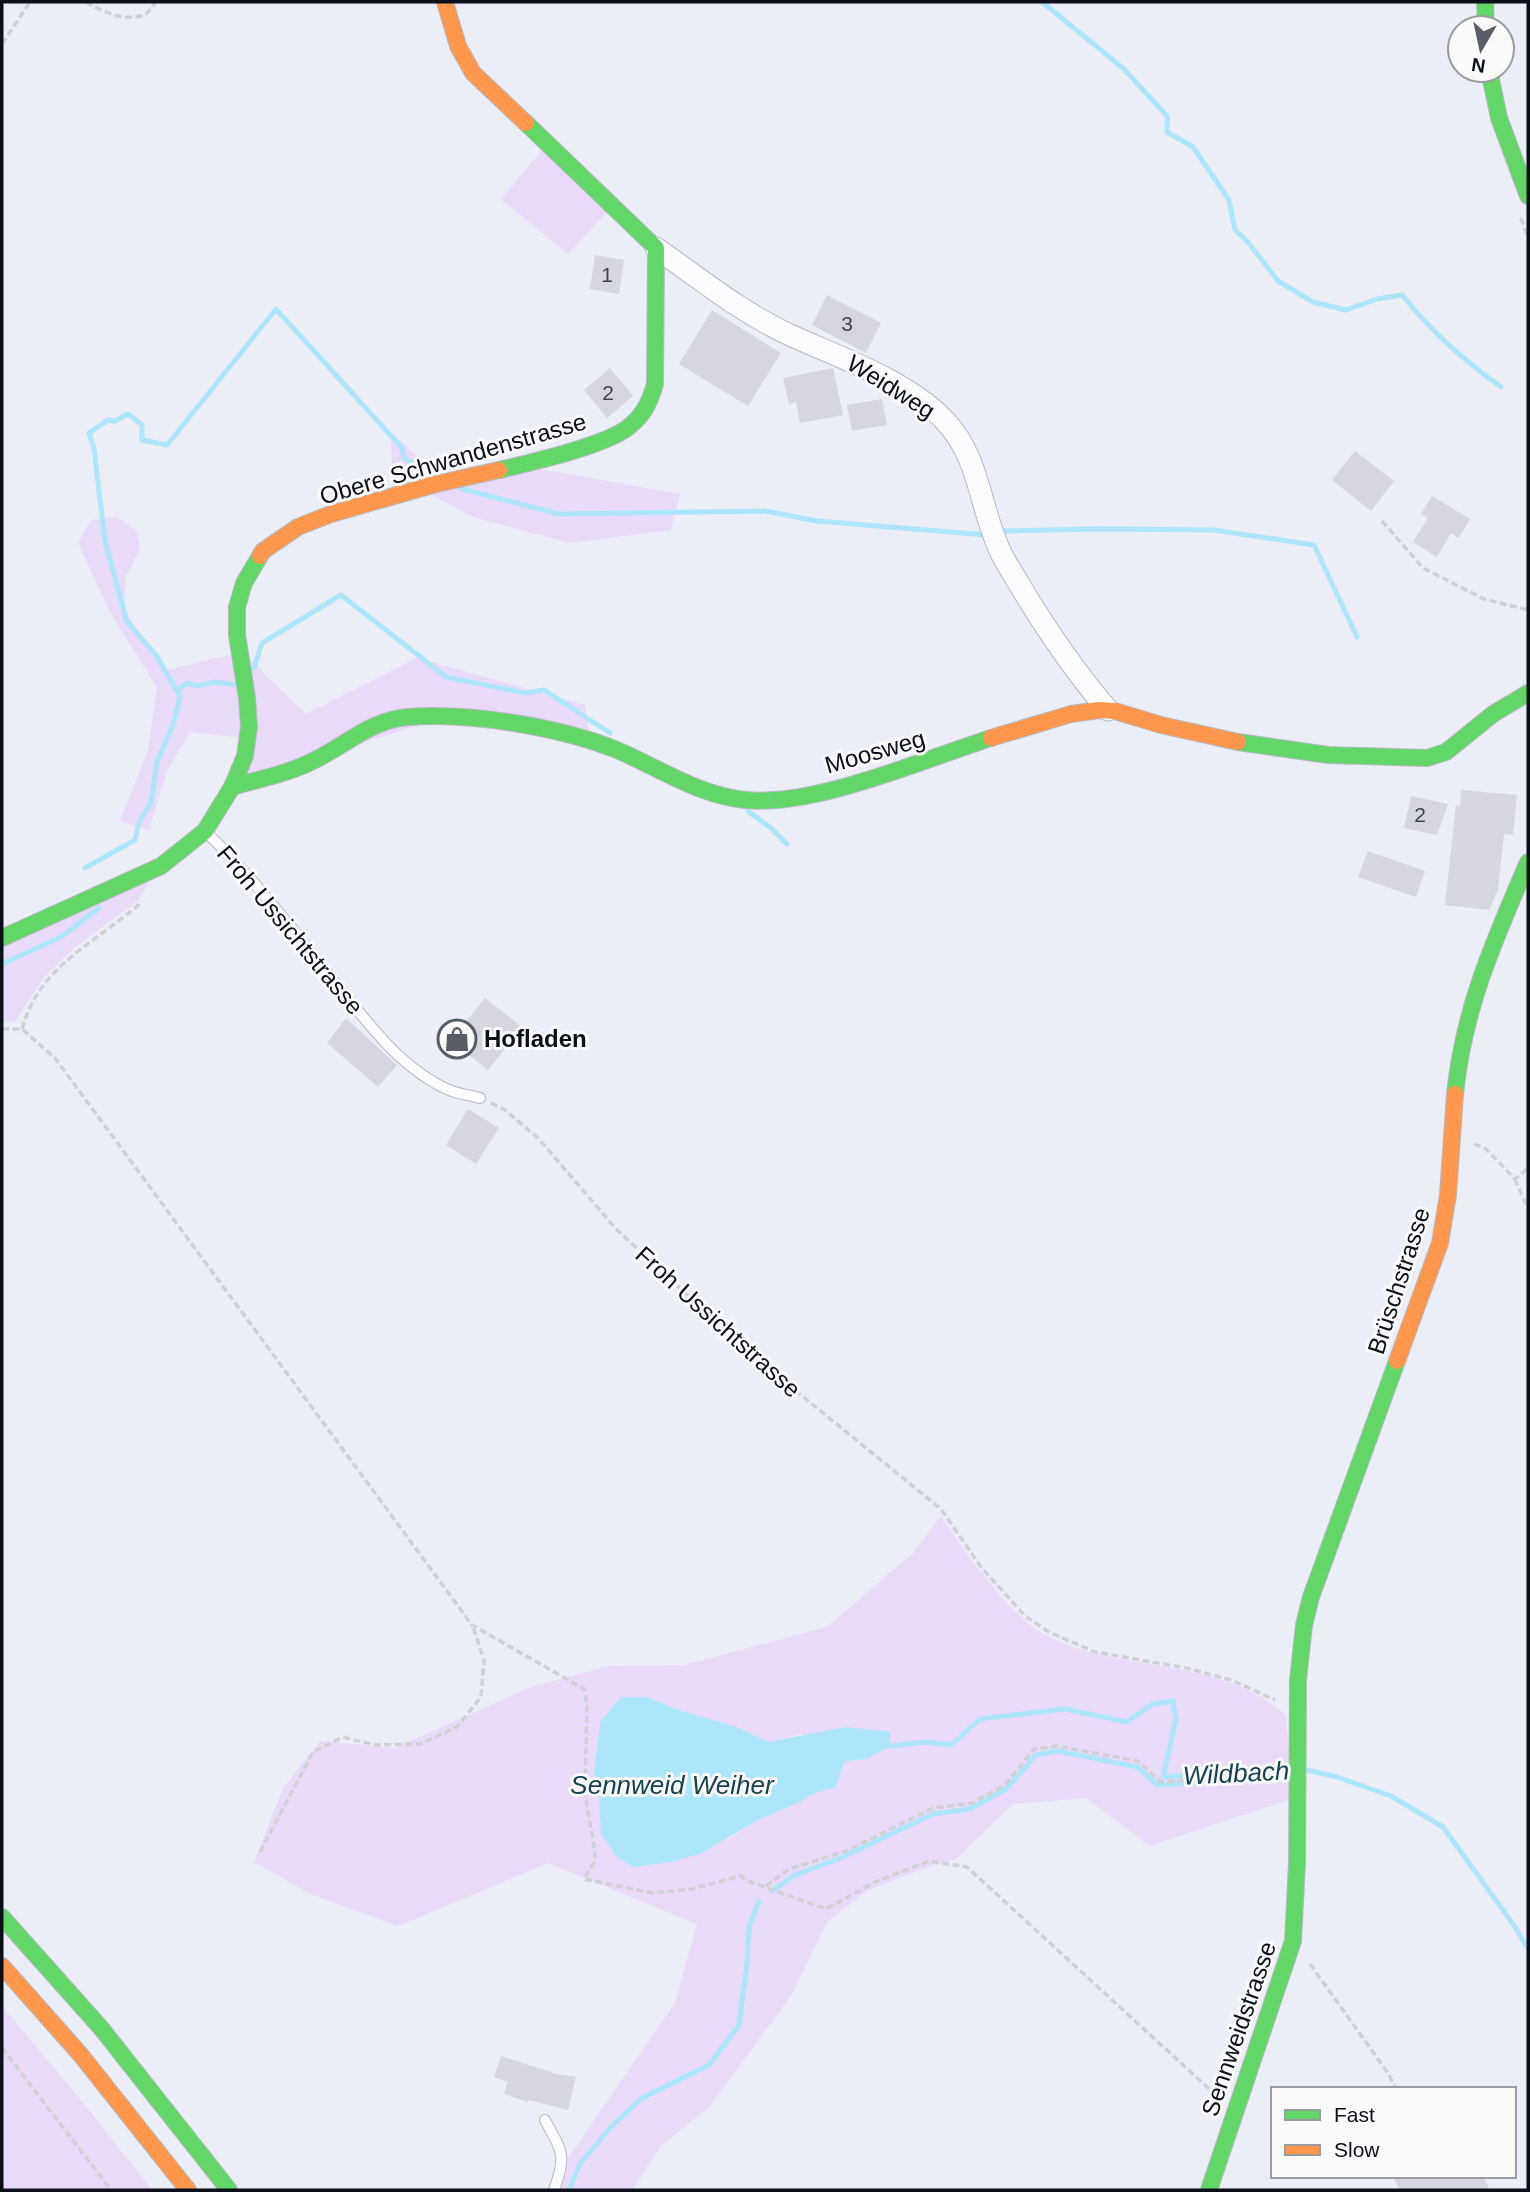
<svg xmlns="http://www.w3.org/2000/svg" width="1530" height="2192" viewBox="0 0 1530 2192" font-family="Helvetica,sans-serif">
	<rect width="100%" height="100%" fill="#ebeef6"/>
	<g fill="#e9daf9" fill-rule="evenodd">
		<polygon points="542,150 609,210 568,254 501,199"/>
		<polygon points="391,432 442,479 529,467 680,494 671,530 570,543 472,517 392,472"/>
		<polygon points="116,517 137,531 140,549 126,577 124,610 165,671 236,653 244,654 306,714 417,658 585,705 590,735 452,715 239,781 244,738 190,732 167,771 149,830 120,821 148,750 157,687 111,614 78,543 91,520"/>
		<polygon points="153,875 138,901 78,945 45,976 15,1021 2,1022 2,943"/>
		<path d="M941,1516C966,1552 1008,1615 1046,1635C1120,1675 1222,1655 1286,1716L1292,1799L1150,1846L1086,1798L1013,1804L955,1860L931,1866L868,1890L828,1921L791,1996L709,2107L661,2146L632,2190H546L675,2003L697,1924L548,1863L398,1926L310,1894L254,1862L283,1788L320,1741L395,1748L531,1687L609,1666L685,1665L827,1627L913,1553ZM647,1697L681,1711L737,1727L768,1742L801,1734L869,1758L844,1762L836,1787L815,1793L800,1802L756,1821L727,1840L601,1834L600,1798L594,1774L600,1722Z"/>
		<polygon points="2,2006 80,2099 152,2190 2,2190"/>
	</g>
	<polygon fill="#ade5fb" points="621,1697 647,1697 681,1711 737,1727 768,1742 846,1727 890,1732 890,1746 869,1758 844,1762 836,1787 815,1793 800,1802 756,1821 702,1853 671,1862 633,1867 616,1856 601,1834 599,1798 594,1774 600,1722"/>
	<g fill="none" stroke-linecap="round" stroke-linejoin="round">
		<g stroke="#ade5fb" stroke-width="5">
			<path d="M1042,2L1124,69L1167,116V132L1193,147L1229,200L1235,230L1247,241L1278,281L1313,302L1346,310L1377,299L1402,295C1433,333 1461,358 1501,387"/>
			<polyline points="462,489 559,514 765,511 817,521 986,535"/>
			<polyline points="997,533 1004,531 1096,529 1214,530 1314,545 1357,637"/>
			<polyline points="254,668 262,643 341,595 446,677 525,693 544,690 610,733"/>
			<polyline points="177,690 187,683 198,686 215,682 237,685"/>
			<polyline points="748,811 771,828 787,844"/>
			<polyline points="85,868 135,840 139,822 151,803 157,762 173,725 180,696 156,655 127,622 105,541 94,449 89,433 108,420 115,421 128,414 142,425 142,440 167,445 276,309 402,448 404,458 433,474"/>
			<polyline points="2,964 61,937 99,908"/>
			<polyline points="890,1746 926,1742 951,1745 980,1719 1065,1709 1127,1722 1152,1704 1173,1701 1176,1719 1163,1777 1290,1769"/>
			<polyline points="1307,1770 1337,1777 1391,1796 1443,1827 1513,1924 1528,1949"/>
			<polyline points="772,1891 793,1876 841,1858 933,1814 970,1809 1006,1789 1036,1755 1058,1751 1137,1767 1158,1785 1281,1778 1289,1773"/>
			<polyline points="569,2190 580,2164 610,2128 642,2098 709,2065 739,2025 747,1963 749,1927 759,1901"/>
		</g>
	</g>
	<g fill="#d5d6e0">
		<polygon points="595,255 624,260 619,294 590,289"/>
		<polygon points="827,295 881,323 866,353 812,325"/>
		<polygon points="712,310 781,353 748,406 679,364"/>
		<polygon points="610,368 633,396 607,418 584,390"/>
		<polygon points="833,368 843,415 800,423 796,402 789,404 783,378"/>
		<polygon points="882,399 887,425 852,431 847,405"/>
		<polygon points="1355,451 1394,481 1371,511 1332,480"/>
		<polygon points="1432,496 1470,519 1459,538 1451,533 1437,557 1413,542 1428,518 1421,514"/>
		<polygon points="1461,790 1517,795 1513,835 1504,834 1498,890 1489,910 1445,905 1456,805 1460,806"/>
		<polygon points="1411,796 1448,804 1437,835 1404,828"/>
		<polygon points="1368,851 1425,871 1416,897 1358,877"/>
		<polygon points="485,998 522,1027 488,1070 451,1041"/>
		<polygon points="346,1018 397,1065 378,1087 327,1043"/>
		<polygon points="468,1109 499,1128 476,1164 446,1145"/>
		<polygon points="501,2056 557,2074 576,2077 568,2110 529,2100 528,2102 504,2094 508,2082 494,2077"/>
		<polygon points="1393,2176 1483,2176 1490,2190 1400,2190"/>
	</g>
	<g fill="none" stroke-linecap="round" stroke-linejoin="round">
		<defs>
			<g id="lane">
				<path d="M205,831C250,874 288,924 327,972C362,1015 397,1067 449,1090C458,1094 470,1095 480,1098"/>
				<path d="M545,2120C562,2152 567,2154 554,2190"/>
			</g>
			<path id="street" d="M656,248C699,278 742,313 790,335C838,357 909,381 946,422C980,458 980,510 1001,553C1007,565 1015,577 1022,589C1048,632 1076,673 1108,710"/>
			<g id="fast">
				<polyline points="1485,2 1486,28"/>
				<polyline points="1489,70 1499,118 1528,196"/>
				<path d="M499,470C529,463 610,445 631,425C645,413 650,401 655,384L656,248L526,123"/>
				<polyline points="1238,742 1328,755 1427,758 1446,752 1493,714 1528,693"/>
				<path d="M232,787C259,779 287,774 313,761C345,746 370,720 408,717C469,712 560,727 617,750C659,768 698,795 745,800C815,807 922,760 991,738"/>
				<polyline points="2,938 161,866 205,831 232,787 245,756 249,727 247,698 237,635 237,607 244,583 260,556"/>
				<path d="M1455,1094C1464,1007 1494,941 1528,862"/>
				<polyline points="2,1917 101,2028 229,2190"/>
				<polyline points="1209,2190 1293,1941 1297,1863 1298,1680 1304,1625 1311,1597 1397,1361"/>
			</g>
			<g id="slow">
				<polyline points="445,2 458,46 473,73 526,123"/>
				<polyline points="260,556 263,551 298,527 331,514 436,484 499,470"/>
				<polyline points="991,738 1071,714 1099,710 1115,711 1161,725 1238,742"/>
				<polyline points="1397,1361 1440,1243 1448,1195 1455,1094"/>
				<polyline points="2,1966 80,2054 188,2190"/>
			</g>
		</defs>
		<use href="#lane" stroke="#b6b9c2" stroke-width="12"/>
		<use href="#street" stroke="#b6b9c2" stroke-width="23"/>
		<use href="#fast" stroke="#b6b9c2" stroke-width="18"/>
		<use href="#slow" stroke="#b6b9c2" stroke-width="18"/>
		<g stroke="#d0d1d4" stroke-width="3.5" stroke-dasharray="7 3.5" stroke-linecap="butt">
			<path d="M86,2C103,12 127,23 146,14L156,2"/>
			<polyline points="2,44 30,2"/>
			<polyline points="1521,218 1528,238"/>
			<polyline points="1382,521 1423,568 1484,599 1528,610"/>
			<polyline points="2,1029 22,1029 55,1058 472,1625 584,1689 587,1704 585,1795 595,1851 595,1861 584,1879 653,1893 692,1889 741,1876 748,1881 826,1909 877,1881 929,1861 967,1867 1218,2097"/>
			<path d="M22,1029C36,978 73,955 113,925C123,917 134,910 142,901"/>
			<polyline points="491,1103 505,1110 539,1139 616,1229 758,1360 941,1509 981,1567 1025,1616 1049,1632 1095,1652 1186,1668 1231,1680 1275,1700"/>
			<polyline points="1474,1144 1486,1149 1515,1179 1528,1168"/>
			<polyline points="1515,1179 1528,1209"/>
			<polyline points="260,1852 313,1752 343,1737 375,1745 420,1744 457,1727 481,1697 484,1660 473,1627"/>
			<polyline points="766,1886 789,1869 846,1851 933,1808 972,1803 1005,1785 1034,1749 1057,1746 1138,1761 1161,1782 1276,1775"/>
			<polyline points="1310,1964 1388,2073 1396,2089"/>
			<polyline points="2,2048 111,2190"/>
		</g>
		<use href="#lane" stroke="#fcfcfe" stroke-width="10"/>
		<use href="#street" stroke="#fcfcfe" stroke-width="21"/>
		<use href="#fast" stroke="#63d668" stroke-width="16"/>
		<use href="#slow" stroke="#ff974d" stroke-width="16"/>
	</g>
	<defs>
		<symbol id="shop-ring" viewBox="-11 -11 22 22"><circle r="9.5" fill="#fafafa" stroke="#595d66" stroke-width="1.5"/><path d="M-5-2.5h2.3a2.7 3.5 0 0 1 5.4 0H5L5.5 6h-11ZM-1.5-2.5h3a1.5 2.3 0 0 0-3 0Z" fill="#595d66"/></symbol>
	</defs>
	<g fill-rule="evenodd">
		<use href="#shop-ring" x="435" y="1017" width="44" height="44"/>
	</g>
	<g text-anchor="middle" stroke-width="6" stroke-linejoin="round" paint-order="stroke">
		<g font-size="21" fill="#3e424c">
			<text x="607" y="282">1</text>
			<text x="847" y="331">3</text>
			<text x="608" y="400">2</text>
			<text x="1420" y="822">2</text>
		</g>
		<g font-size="24" fill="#0a0f19" stroke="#fafafa">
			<text transform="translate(891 387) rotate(32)" y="8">Weidweg</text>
			<text transform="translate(453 459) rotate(-16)" y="8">Obere Schwandenstrasse</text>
			<text transform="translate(875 752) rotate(-16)" y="8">Moosweg</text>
			<text transform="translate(290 930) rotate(50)" y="8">Froh Ussichtstrasse</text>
			<text transform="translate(1399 1281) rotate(-72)" y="8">Brüschstrasse</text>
			<text transform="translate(718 1322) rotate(42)" y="8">Froh Ussichtstrasse</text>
			<text transform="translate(1239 2029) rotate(-71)" y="8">Sennweidstrasse</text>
		</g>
		<g font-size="24" font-weight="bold" fill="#0a0f19" stroke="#fafafa" text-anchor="start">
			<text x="484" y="1047">Hofladen</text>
		</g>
		<g font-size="26" font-style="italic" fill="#144251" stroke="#fafafa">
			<text transform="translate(1236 1773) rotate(-3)" y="9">Wildbach</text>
			<text x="672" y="1794">Sennweid Weiher</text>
		</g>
	</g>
	<rect width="1530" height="2192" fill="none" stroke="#0a0f19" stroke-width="7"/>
	<rect x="1271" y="2087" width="245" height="91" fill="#fafafa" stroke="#9a9ca0" stroke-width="2"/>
	<rect x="1285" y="2110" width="35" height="10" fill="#63d668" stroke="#9a9ca0" stroke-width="2"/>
	<text x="1334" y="2122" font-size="21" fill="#0a0f19">Fast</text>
	<rect x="1285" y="2145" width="35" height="10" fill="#ff974d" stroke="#9a9ca0" stroke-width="2"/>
	<text x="1334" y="2157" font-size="21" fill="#0a0f19">Slow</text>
	<g transform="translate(1481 49) rotate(189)"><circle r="33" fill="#fafafa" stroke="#9a9ca0" stroke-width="2"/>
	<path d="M0-5L12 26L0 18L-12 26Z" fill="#595d66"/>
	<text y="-10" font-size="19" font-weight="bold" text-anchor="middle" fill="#0a0f19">N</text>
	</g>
</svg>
